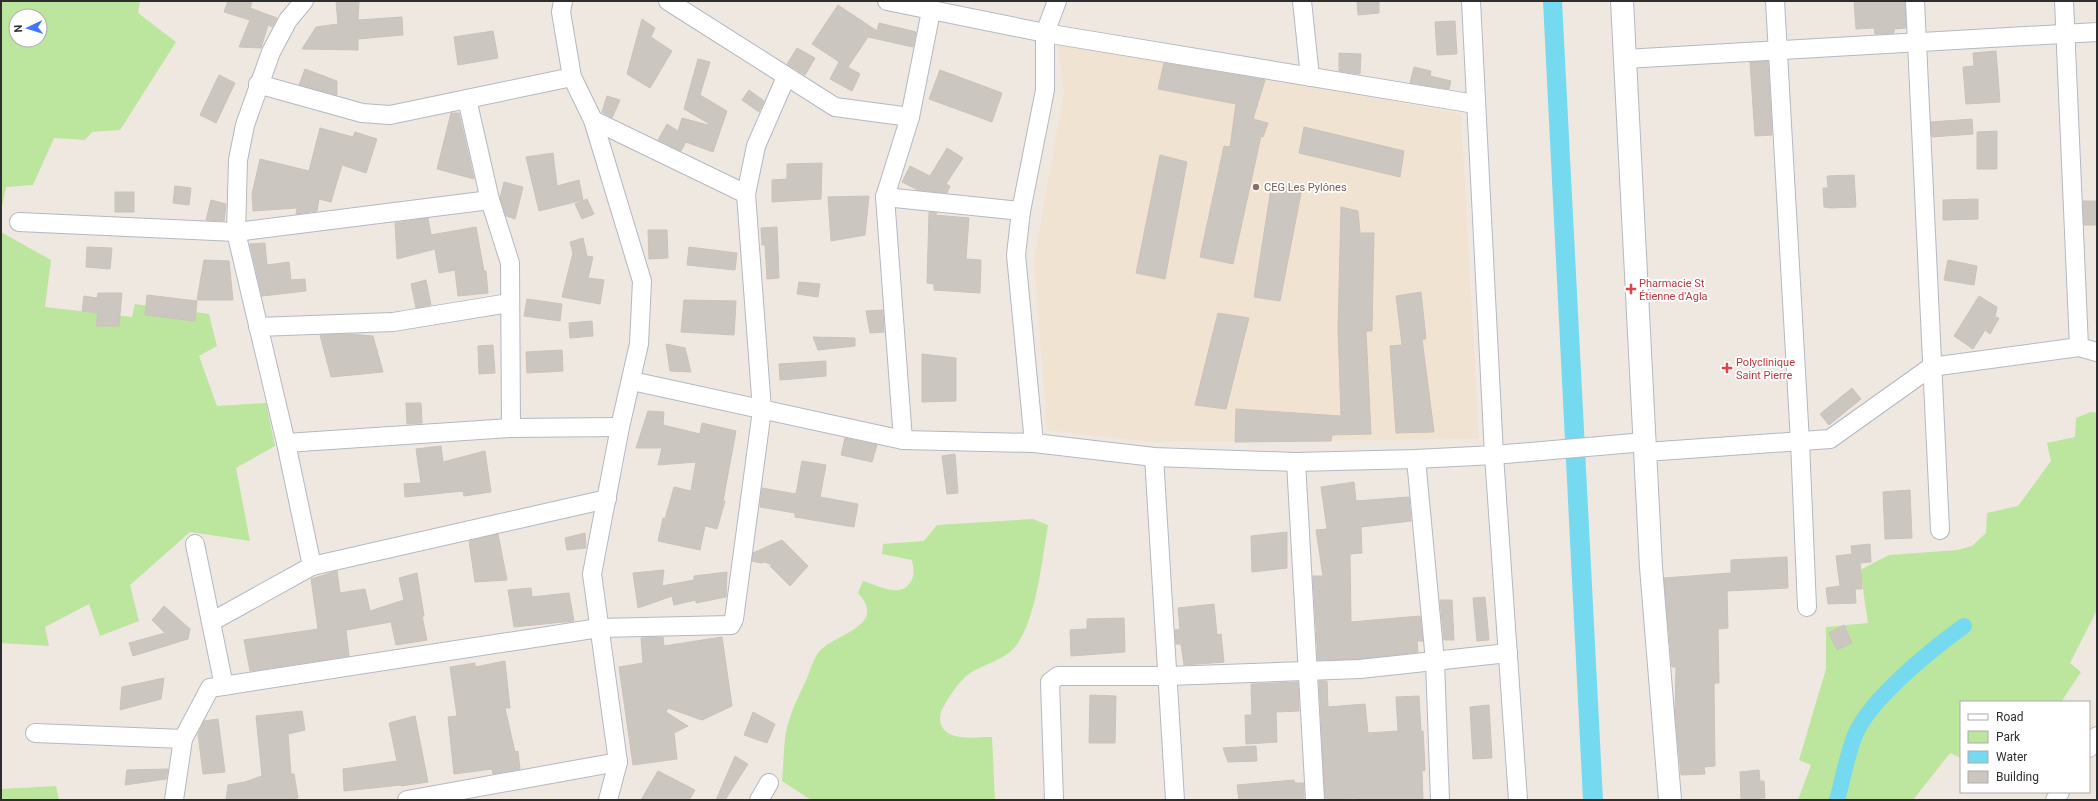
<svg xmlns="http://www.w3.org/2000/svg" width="2098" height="801" viewBox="0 0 2098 801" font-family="Roboto,sans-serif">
	<rect width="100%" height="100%" fill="#efe8e1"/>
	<polygon fill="#f0e3d1" points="1056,37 1461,114 1479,439 1154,442 1047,430 1034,260 1064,92"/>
	<g fill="#bce59e" fill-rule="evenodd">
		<path d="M1,1H140L138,13L176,42L120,130L92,132L85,140L54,138L33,185L6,187L1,212ZM16,16H40V40H16Z"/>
		<polygon points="1,232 51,260 45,307 132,317 135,304 209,314 217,346 199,356 217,406 266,403 275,446 236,468 250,541 190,532 130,585 139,621 100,636 89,604 45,627 49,646 1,643"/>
		<polygon points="2091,412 2097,413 2097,610 2070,663 2081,672 2061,702 1961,702 1961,758 1950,753 1913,800 1798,800 1811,765 1799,760 1826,669 1826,627 1868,623 1860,570 1889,555 1958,550 1972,546 1986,533 1987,513 2018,506 2051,461 2047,443 2075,437 2076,418"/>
		<path d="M1033,519L1048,525C1042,560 1037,614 1018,643C1007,661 980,664 965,677C958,684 953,691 948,699C944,706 940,711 940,719C942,743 975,737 992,737L995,800H811L782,781C784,763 783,737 789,721C793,706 801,692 807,678C810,671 813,660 818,653C834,633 889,627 858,593L863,581C877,585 899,598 909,584C915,577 914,569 912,560L882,554L883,544L924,541L937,525Z"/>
		<polygon points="56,786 59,800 1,800 1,789"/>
	</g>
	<polygon fill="#75daf0" points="1543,1 1562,1 1603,800 1583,800"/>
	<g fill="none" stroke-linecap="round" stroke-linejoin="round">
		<path stroke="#75daf0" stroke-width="16" d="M1837,800C1843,779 1847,755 1855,735C1870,699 1932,649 1964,626"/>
	</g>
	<g fill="#cbc6bf" stroke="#cbc3ba">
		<polygon points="228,1 244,1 252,3 250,8 277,18 272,27 268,25 261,48 239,47 250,20 224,12"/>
		<polygon points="336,1 359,2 358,20 402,17 403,35 358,39 358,50 302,49 316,27 338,24"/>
		<polygon points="1357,1 1379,1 1379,13 1358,15"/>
		<polygon points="1854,1 1905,1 1906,28 1894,29 1894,33 1875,34 1874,28 1856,29"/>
		<polygon points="838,5 877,31 879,23 916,32 913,47 868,37 848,67 860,74 852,91 830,79 839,62 841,63 812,44"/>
		<polygon points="642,19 655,28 651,37 672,51 650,88 627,74"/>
		<polygon points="1455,21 1457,54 1437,55 1435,22"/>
		<polygon points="493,31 498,58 458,65 454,37"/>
		<polygon points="797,48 815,58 805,75 787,64"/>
		<polygon points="1996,51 2000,102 1966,104 1963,67 1974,66 1973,53"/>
		<polygon points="1339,53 1361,54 1360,74 1339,71"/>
		<polygon points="698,59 710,62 700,95 727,111 713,152 686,142 681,151 658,140 667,124 678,131 682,118 708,125 708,123 684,109"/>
		<polygon points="1768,61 1772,135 1755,136 1750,62"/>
		<polygon points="1164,63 1265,80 1253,119 1268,123 1263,137 1261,136 1233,264 1200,257 1224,146 1230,147 1236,104 1158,89"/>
		<polygon points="1414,67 1431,71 1430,76 1451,81 1449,89 1410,83"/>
		<polygon points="305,69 337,81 337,95 299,85"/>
		<polygon points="940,70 1002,93 992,122 929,99"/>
		<polygon points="219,75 235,83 216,123 200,115"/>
		<polygon points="749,90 764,101 759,112 742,100"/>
		<polygon points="607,96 620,100 612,118 602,112"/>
		<polygon points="451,113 459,113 474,179 437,169"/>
		<polygon points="1972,119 1973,134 1932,137 1931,122"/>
		<polygon points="1304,127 1404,151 1400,177 1299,153"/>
		<polygon points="320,128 353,137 355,132 377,139 366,173 342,165 331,202 319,199 317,211 296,214 297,208 253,211 252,194 260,159 309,171"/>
		<polygon points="1997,131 1997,169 1977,169 1977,132"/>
		<polygon points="947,148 963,158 946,184 950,186 947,193 918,190 902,182 910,166 930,176"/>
		<polygon points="553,153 557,186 579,180 583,200 539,211 526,157"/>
		<polygon points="1160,155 1187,162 1165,279 1136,273"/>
		<polygon points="822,163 821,199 772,202 772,180 787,179 787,164"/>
		<polygon points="1854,175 1856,207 1831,208 1824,207 1823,188 1828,188 1827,176"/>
		<polygon points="504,182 523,187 515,219 506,216 500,198"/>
		<polygon points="1272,182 1302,188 1280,301 1254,297"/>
		<polygon points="175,186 191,188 189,205 173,203"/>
		<rect x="115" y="192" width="19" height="20"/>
		<polygon points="869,196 865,235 831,241 828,197"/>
		<polygon points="587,199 594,214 582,219 575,204"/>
		<polygon points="1978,199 1978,219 1943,220 1943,200"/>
		<polygon points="211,200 226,204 224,221 206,220"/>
		<polygon points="2083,201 2097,201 2097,225 2084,225"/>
		<polygon points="1341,207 1358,211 1360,233 1374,233 1372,331 1366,331 1371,434 1332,435 1331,441 1235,442 1236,409 1341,416 1338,329"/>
		<polygon points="929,212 937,213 935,215 969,218 966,259 981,260 980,293 934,290 934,284 927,283"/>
		<polygon points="428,218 431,235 476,227 484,271 486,271 488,293 458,296 455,270 439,273 435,249 397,259 395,223"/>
		<polygon points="777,227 779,278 767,279 765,245 762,245 761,228"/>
		<polygon points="648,230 667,230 668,258 649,259"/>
		<polygon points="583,238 587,256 593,257 588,278 604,280 600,304 562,297 573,253 570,242"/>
		<polygon points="265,243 267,265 289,262 291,280 305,279 306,291 262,296 250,244"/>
		<polygon points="87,247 112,248 110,269 86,267"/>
		<polygon points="689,247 737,253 735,270 687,265"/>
		<polygon points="204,260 229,261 233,300 197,300"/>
		<polygon points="1948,260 1977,266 1974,285 1944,280"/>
		<polygon points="426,280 431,305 416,308 411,284"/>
		<polygon points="799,282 820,284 818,297 797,294"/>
		<polygon points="1421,292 1426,339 1422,339 1434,432 1396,433 1390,346 1402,345 1396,296"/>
		<polygon points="98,293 122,293 119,326 96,326 98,313 82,311 84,296 97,298"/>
		<polygon points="147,295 197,301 195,321 145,315"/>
		<polygon points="1979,296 1997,307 1995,317 1999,318 1990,334 1985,330 1973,349 1954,336"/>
		<polygon points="527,299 562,304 560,321 524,316"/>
		<polygon points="684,300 736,301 734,335 681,332"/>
		<polygon points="883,310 884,332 870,333 866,311"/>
		<polygon points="1218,313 1249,318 1226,409 1195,405"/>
		<polygon points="592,321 593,336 570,338 569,323"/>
		<polygon points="349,334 373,336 383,372 331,377 320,335"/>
		<polygon points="813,337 855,338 855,346 818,350"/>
		<polygon points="666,344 685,348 691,372 670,371"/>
		<polygon points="493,345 495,373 479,374 478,346"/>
		<polygon points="562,350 563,371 527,373 526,352"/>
		<polygon points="922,354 956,358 956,401 922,402"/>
		<polygon points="826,361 826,376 780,380 779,364"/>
		<polygon points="1852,388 1861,399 1829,425 1820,414"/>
		<polygon points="406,403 421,403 422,423 407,424"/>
		<polygon points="648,411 664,412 663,425 700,434 702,423 736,431 723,501 725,501 717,529 705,526 700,550 658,541 663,518 665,519 674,487 691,491 696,462 658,465 662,448 636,448"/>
		<polygon points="845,438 877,445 872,462 841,455"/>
		<polygon points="441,446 443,462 485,451 491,492 464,496 463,491 405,497 404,484 421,483 416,449"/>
		<polygon points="955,454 958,493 947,494 942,456"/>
		<polygon points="802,461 826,465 820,497 858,504 854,527 795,517 795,513 760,507 762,488 796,494"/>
		<polygon points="1354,482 1356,501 1409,497 1411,521 1361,527 1362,553 1350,554 1351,622 1420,616 1423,641 1417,641 1418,652 1359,659 1318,660 1313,576 1323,576 1316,530 1327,529 1321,487"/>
		<polygon points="1910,490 1912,538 1885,539 1883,492"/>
		<polygon points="1287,532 1287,568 1252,572 1251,536"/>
		<polygon points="585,533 586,548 567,550 565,538"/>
		<polygon points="498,534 507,580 475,582 469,541"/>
		<polygon points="782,540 808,566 790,586 770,566 774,566 765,562 761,563 752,561 753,553"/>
		<polygon points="1870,544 1871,562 1860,563 1862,589 1855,589 1856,603 1828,604 1826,588 1840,586 1836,556 1852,554 1851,546"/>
		<polygon points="1787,557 1788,588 1727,591 1728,628 1718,629 1719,683 1714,683 1715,766 1704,767 1705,774 1681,775 1675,711 1676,667 1672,667 1664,578 1731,573 1731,560"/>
		<polygon points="664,570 662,586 694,580 694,576 727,572 726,597 696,603 696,600 674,605 672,596 638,608 633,573"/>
		<polygon points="337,571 340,593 365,589 370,611 404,600 399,578 417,573 424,616 422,616 427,640 396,645 391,622 346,630 349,656 250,671 244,640 318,629 311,579"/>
		<polygon points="531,588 532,597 569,593 574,621 514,627 508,590"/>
		<polygon points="1485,597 1489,640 1477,641 1473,598"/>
		<polygon points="1440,600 1452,600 1454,640 1444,640"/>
		<polygon points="1214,604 1217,635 1221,634 1224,662 1184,665 1181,644 1176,644 1175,630 1180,629 1178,608"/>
		<polygon points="164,606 190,629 188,639 133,656 129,643 165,633 152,620"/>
		<polygon points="1124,618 1125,652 1071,656 1070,630 1087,629 1087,619"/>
		<polygon points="1844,625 1852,643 1837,650 1829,633"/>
		<polygon points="663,637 664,646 722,637 732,706 702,720 668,708 666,712 688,726 674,733 677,759 633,765 619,667 643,663 641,638"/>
		<polygon points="505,661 510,708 505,708 515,752 518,751 520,769 493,774 492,769 454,774 448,717 457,716 450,667 475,663 475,667"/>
		<polygon points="164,678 161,699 120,710 122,687"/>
		<polygon points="1319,681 1327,681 1328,707 1365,704 1368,733 1398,731 1396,697 1419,696 1421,731 1423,731 1424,749 1425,770 1422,771 1423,800 1356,800 1356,798 1325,799"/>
		<polygon points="1298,682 1299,711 1276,712 1277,742 1246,744 1245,715 1252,715 1251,684"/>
		<polygon points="1090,695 1116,696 1115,743 1089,743"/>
		<polygon points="1489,705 1492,758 1473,759 1470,707"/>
		<polygon points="302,711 305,730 288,734 291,774 294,774 298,798 282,800 226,800 228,785 245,782 262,776 256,716"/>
		<polygon points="753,712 775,724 767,743 744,735"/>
		<polygon points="415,716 428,782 401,786 401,785 344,791 343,769 397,761 389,723"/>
		<polygon points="218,719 225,772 203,774 198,734 204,721"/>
		<polygon points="1256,746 1257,761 1228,762 1223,748"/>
		<polygon points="735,756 748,764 725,800 716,800"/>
		<polygon points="168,769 166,779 125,785 127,770"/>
		<polygon points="1759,770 1760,781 1764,781 1765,798 1741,799 1740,772"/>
		<polygon points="658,771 695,790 689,800 641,800"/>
		<polygon points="1294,780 1295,783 1304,783 1304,800 1239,800 1237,785"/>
	</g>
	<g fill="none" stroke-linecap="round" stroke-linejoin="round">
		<defs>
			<g id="street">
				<polyline points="304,1 288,20 271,52 245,125 238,160 236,232 286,443 312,566"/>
				<polyline points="563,1 561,12 572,77 593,120 642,281 639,344 620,427 592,574 618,762 608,800"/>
				<polyline points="668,1 835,107 910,117"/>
				<polyline points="887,1 1045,33 1475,104"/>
				<polyline points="1302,1 1310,77"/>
				<polyline points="1471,1 1494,455 1518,800"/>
				<polyline points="1775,1 1800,442 1807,607"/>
				<polyline points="1915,1 1940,530"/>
				<polyline points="2064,1 2079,347"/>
				<polyline points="1625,59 2097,32"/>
				<polyline points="258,84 362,113 390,115 572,77"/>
				<polyline points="467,99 490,200 510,263 511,428"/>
				<polyline points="593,120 746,194"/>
				<polyline points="885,197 1021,211"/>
				<polyline points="19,222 236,232 490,200"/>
				<polyline points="258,327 393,322 509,303"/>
				<polyline points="632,381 903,440 1034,443 1154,457 1296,462 1416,459 1494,455 1645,442"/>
				<polyline points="903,440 885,197 910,117 931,11"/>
				<polyline points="286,443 511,428 620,427"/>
				<polyline points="1034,443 1016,255 1021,211 1045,90 1045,33 1057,1"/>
				<polyline points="1646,452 1830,439 1931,367 2079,347 2097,352"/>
				<polyline points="1154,457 1175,800"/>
				<polyline points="1416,459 1435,661 1440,800"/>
				<polyline points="1296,462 1315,800"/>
				<polyline points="195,544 224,686"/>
				<polyline points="211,622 312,566 607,499"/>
				<polyline points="35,733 183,739"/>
				<polyline points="2089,748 2097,736"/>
				<polyline points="174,800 183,739 210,688 599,628 731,625 734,619 762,410 746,194 756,146 786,77"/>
				<polyline points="407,800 618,762"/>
				<polyline points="759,800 769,783"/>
				<polyline points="1054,800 1050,682 1058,676 1168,676 1360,669 1508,653"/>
				<polyline points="2055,800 2060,792"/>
			</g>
			<polyline id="secondary" points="1622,1 1651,567 1670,800"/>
		</defs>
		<use href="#street" stroke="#b4b8c1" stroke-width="20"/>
		<use href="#secondary" stroke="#b4b8c1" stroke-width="24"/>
		<use href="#street" stroke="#fff" stroke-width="18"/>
		<use href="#secondary" stroke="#fff" stroke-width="22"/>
	</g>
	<circle fill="#8d6e63" stroke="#fff" stroke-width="1.5" cx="1256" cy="187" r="4"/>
	<g fill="#e0444e" stroke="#fff" stroke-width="1.5">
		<path d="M1629 283h4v4h4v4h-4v4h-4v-4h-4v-4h4z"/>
		<path d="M1725 362h4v4h4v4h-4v4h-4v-4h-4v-4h4z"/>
	</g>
	<g text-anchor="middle" stroke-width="3.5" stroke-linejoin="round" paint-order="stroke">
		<g font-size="11" fill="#785e54" stroke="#fff" text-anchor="start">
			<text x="1264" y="191">CEG Les Pylônes</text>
		</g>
		<g font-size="11" fill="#be3a42" stroke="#fff" text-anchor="start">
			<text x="1639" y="287">Pharmacie St<tspan x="1639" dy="13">Étienne d'Agla</tspan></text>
			<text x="1736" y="366">Polyclinique<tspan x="1736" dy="13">Saint Pierre</tspan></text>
		</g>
	</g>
	<rect width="2098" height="801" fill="none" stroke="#2e2e2e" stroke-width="4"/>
	<rect x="1960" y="701" width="130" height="92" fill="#ffffff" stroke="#ababab"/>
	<rect x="1968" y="714" width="20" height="6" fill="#ffffff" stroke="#ababab"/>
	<text x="1996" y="721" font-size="12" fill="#2e2e2e">Road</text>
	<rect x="1968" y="731" width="20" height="12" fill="#bce59e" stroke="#ababab"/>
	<text x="1996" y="741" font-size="12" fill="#2e2e2e">Park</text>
	<rect x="1968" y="751" width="20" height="12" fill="#75daf0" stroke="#ababab"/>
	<text x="1996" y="761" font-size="12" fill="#2e2e2e">Water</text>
	<rect x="1968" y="771" width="20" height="12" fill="#cbc6bf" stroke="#ababab"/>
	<text x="1996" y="781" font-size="12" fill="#2e2e2e">Building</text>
	<g transform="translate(28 28) rotate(266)"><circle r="19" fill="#ffffff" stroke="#ababab"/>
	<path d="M0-3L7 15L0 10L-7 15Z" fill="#4275fb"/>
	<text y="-6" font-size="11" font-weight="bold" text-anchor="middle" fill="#2e2e2e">N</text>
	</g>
</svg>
